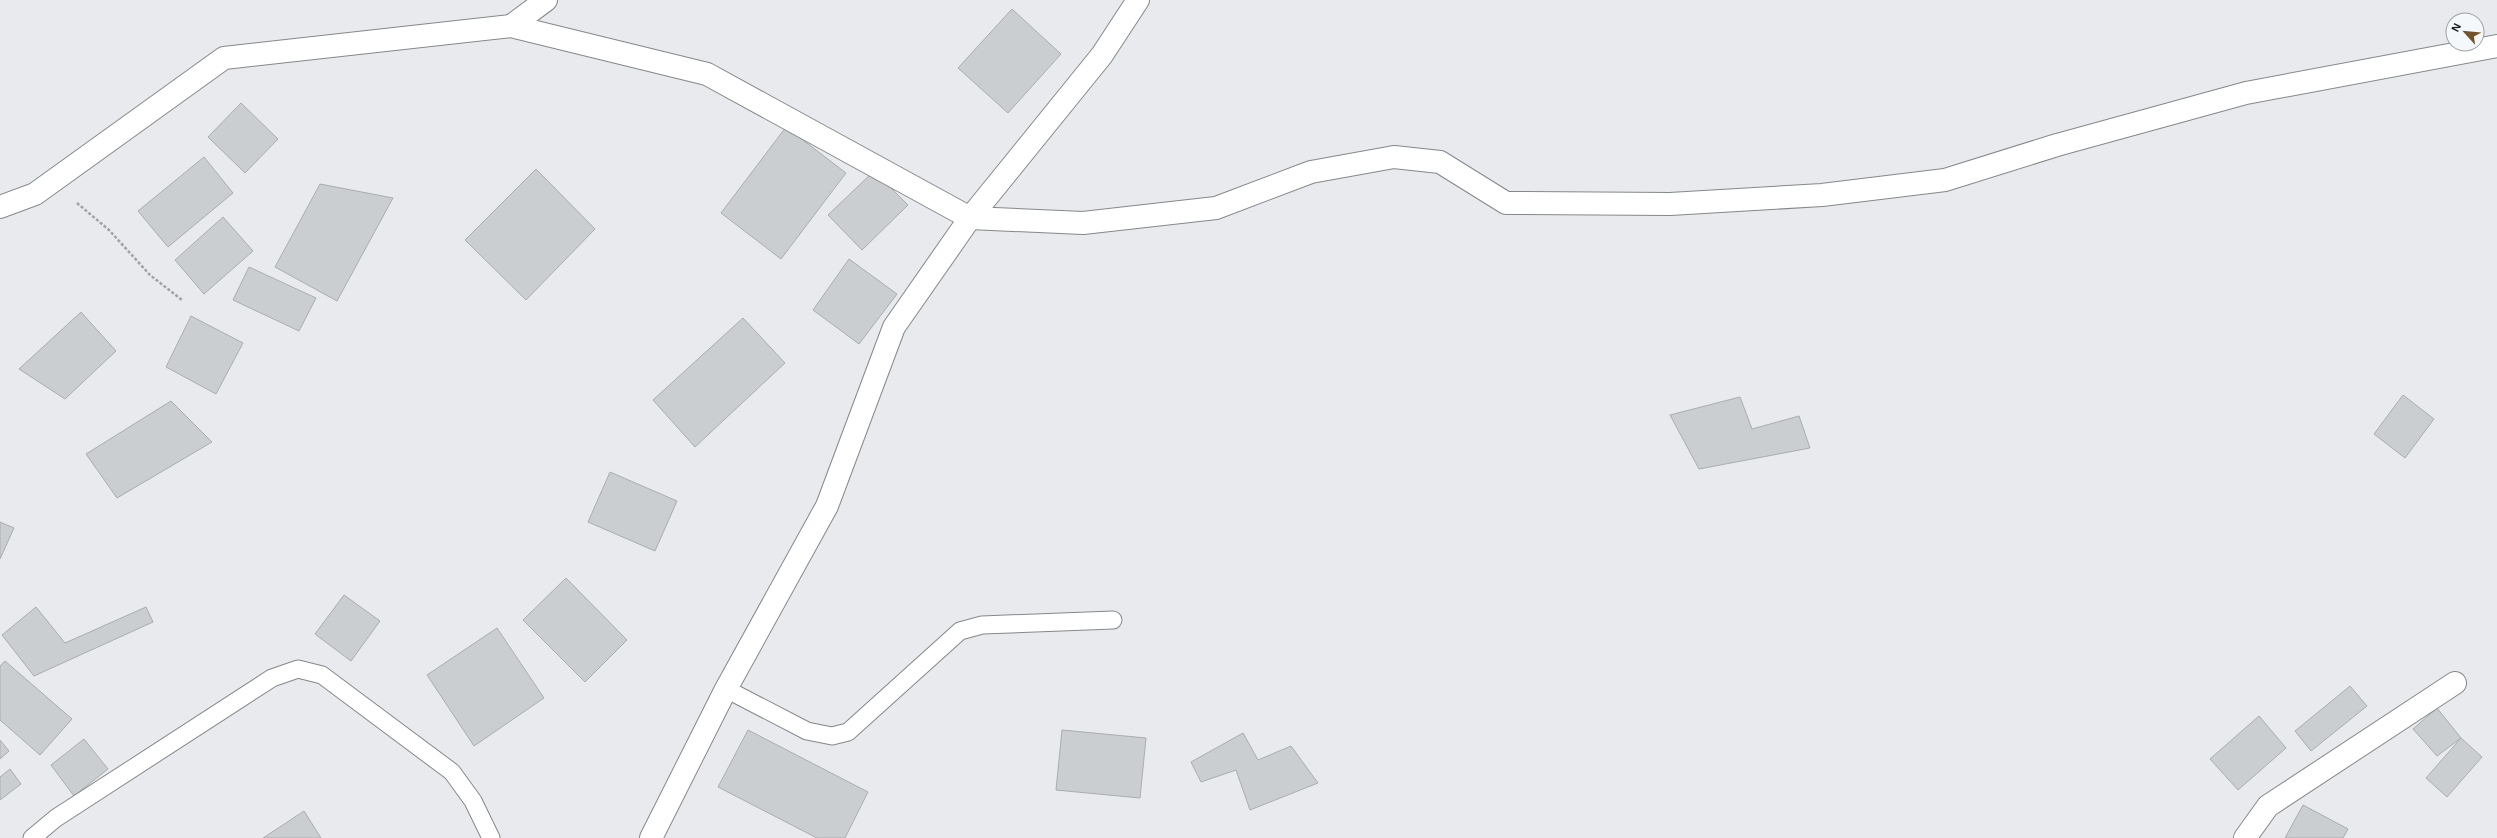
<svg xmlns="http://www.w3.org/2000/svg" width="2497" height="838" viewBox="0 0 2497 838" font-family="Arial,sans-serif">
	<rect width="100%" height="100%" fill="#e8eaed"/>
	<g fill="#cbced1" stroke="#aaadb0">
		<polygon points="1012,9 1061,54 1008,113 958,68"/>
		<polygon points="241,103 278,139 245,173 208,137"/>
		<polygon points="786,127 846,173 781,259 721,213"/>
		<polygon points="204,157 233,193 168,247 138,211"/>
		<polygon points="536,169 595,229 526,300 465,240"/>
		<polygon points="874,171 908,205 862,250 828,215"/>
		<polygon points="320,184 393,198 337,301 275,267"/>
		<polygon points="223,217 253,251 204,294 175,260"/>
		<polygon points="849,259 897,294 859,344 813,310"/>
		<polygon points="249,267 316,298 299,331 233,300"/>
		<polygon points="81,312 116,351 65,399 19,369"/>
		<polygon points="191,316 243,343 216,394 166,367"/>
		<polygon points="743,318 785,363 695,447 653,400"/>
		<polygon points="2403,395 2434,419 2405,458 2374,434"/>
		<polygon points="1740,397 1752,429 1799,416 1810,448 1699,469 1670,415"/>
		<polygon points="171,401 212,442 117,498 86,454"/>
		<polygon points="610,472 677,501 655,551 588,522"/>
		<polygon points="0,522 14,528 0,559"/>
		<polygon points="566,578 627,640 585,682 523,620"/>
		<polygon points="344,595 380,621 351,661 315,634"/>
		<polygon points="36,607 65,643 146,607 153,622 34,676 2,635"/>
		<polygon points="497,628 544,698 474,746 427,675"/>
		<polygon points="5,661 72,719 40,755 0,720 0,666"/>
		<polygon points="2350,686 2367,706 2311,751 2295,731"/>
		<polygon points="2437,708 2461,738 2437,756 2413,729"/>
		<polygon points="2259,716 2286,748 2238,790 2210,759"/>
		<polygon points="748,730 868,792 845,838 817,838 718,787"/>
		<polygon points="1062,730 1146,738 1140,798 1056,790"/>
		<polygon points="1243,733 1258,760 1291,746 1318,783 1250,810 1236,770 1201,782 1191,762"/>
		<polygon points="2461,738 2482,757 2447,797 2426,778"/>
		<polygon points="84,739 108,769 74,796 51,765"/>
		<polygon points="0,740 9,751 0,759"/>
		<polygon points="10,769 21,784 0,800 0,777"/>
		<polygon points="2303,805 2348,829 2343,838 2285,838"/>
		<polygon points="304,811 321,838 263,838"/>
	</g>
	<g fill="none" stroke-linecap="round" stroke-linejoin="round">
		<defs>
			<g id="service">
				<polyline points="726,689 807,731 832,736 848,732 960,631 982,625 1113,620"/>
				<polyline points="32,838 56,818 272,678 298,669 322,675 452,772 473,801 491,838"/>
			</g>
			<g id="minor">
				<polyline points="511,26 546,0"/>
				<polyline points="0,207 35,194 224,58 511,26 707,74 970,218 1083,223 1216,208 1311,172 1394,157 1440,162 1506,203 1670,204 1822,195 1945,180 2057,145 2246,93 2497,46"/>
				<polyline points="651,838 726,689 827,506 894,327 970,218 1102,55 1138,0"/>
				<polyline points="2245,838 2268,806 2455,683"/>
			</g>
		</defs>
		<use href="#service" stroke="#85888a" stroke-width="19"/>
		<use href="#minor" stroke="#85888a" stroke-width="24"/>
		<polyline stroke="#a0a2a4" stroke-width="2.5" stroke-dasharray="3 2" stroke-linecap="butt" points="77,203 109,230 150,275 182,300"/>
		<use href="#service" stroke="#fff" stroke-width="17"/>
		<use href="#minor" stroke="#fff" stroke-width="22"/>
	</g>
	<g transform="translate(2465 32) rotate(297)"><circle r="19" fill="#f5f8fb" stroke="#9fa1a3"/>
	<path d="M0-3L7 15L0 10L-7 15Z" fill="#74532a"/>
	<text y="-6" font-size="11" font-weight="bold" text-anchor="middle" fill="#1e1f20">N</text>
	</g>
</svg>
